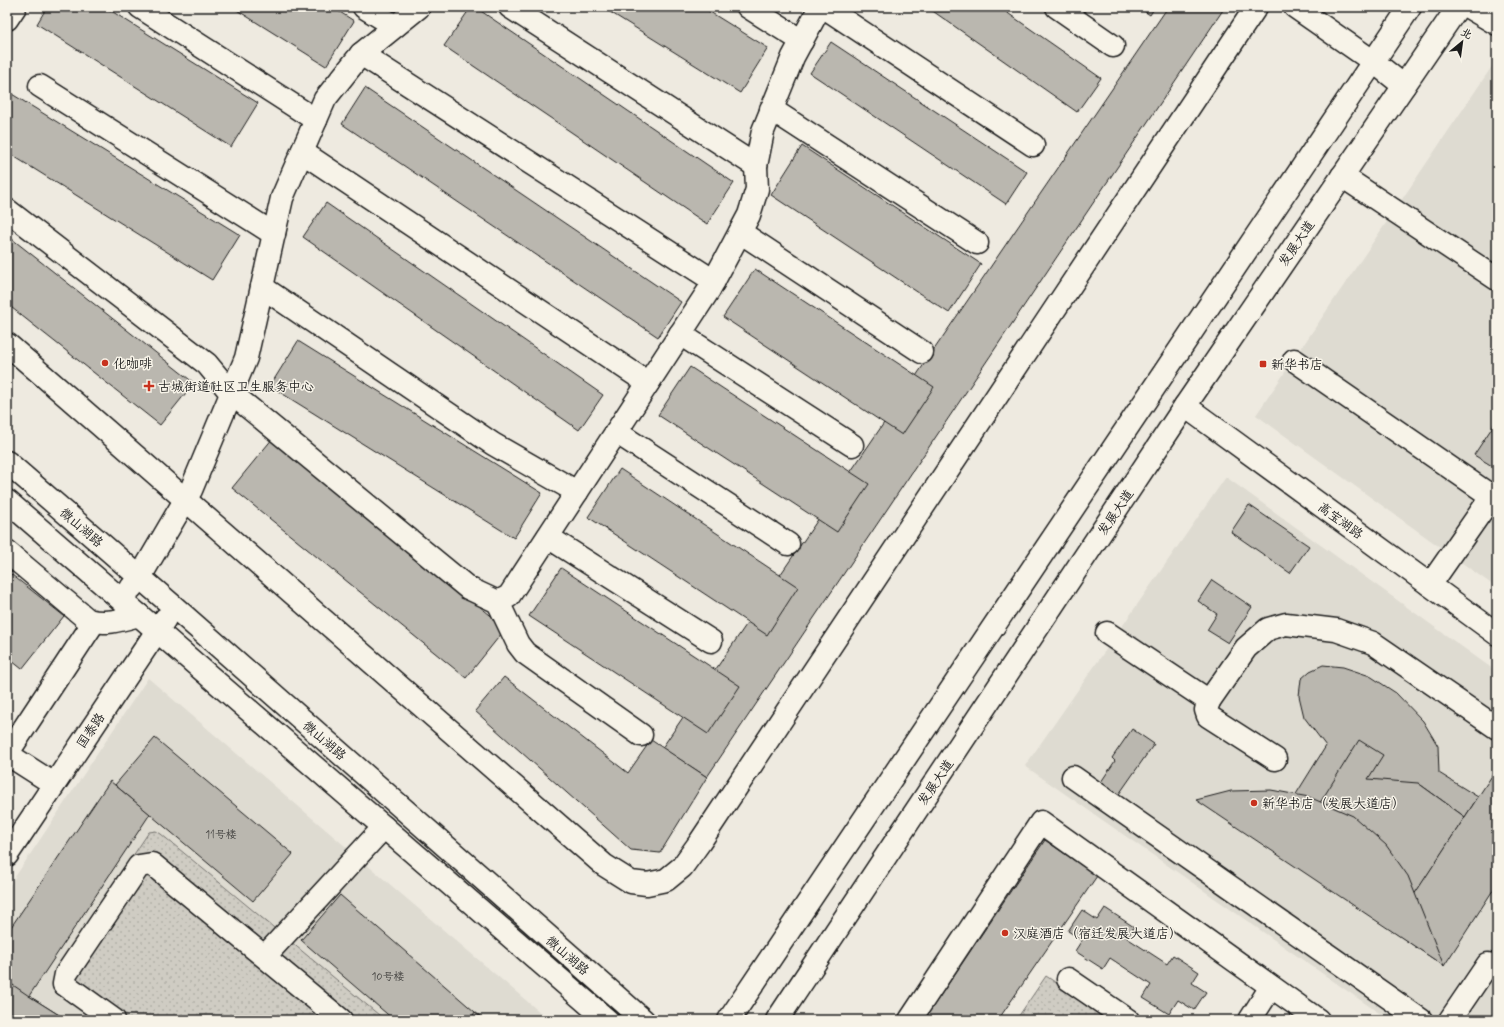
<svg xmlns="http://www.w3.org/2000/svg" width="1504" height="1027" viewBox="0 0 1504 1027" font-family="Mynerve,'LXGW WenKai TC',sans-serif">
	<defs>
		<pattern id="park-dots" width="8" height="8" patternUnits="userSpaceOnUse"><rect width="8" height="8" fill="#cfccc3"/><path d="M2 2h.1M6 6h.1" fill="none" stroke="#b1afa7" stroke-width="1.8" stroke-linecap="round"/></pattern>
	</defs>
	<rect width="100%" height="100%" fill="#eeeae0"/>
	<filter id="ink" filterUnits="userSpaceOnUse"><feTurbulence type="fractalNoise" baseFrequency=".025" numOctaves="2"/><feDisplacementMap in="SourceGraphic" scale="8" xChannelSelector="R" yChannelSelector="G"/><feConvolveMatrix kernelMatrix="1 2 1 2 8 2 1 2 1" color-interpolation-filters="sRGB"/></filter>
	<g filter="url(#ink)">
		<g fill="#dedbd1">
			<polygon points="1497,59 1497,588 1256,415"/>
			<polygon points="1226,477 1497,672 1497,1020 1389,1020 1025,766"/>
			<polygon points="148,678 549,1020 7,1020 7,889"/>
		</g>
		<g fill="url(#park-dots)" stroke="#767470">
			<polygon points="156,831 161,834 385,1020 97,1020 53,989 53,981 55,972 149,832"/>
			<polygon points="1046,976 1112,1020 1016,1020"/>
		</g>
		<g fill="#bab7af" stroke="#1c1c1c">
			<polygon points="47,7 105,7 258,103 231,147 37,24"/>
			<polygon points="232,7 332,7 354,21 326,66"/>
			<polygon points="471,7 475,7 734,183 707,224 444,46"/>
			<polygon points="602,7 702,7 768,48 740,93"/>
			<polygon points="927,7 999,7 1101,78 1077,112"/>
			<polygon points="1138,7 1155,7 1150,15"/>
			<polygon points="1168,7 1225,7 707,777 662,748"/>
			<polygon points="831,42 1027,172 1006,204 810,73"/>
			<polygon points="365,88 681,302 658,337 342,124"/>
			<polygon points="7,91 240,235 212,280 7,152"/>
			<polygon points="802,146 981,264 949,313 771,195"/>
			<polygon points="326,203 603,395 579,430 303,237"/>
			<polygon points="7,235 194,383 160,425 7,304"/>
			<polygon points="755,269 934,387 902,435 723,317"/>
			<polygon points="298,341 542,493 514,538 270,386"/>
			<polygon points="690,367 869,484 837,532 658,415"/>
			<polygon points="1497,420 1497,469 1474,455"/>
			<polygon points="273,438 506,628 466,678 232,488"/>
			<polygon points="620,469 798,587 767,635 588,517"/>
			<polygon points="1249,505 1309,546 1290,573 1231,532"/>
			<polygon points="561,568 740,686 708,734 529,616"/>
			<polygon points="7,571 64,616 22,669 7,657"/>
			<polygon points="1212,580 1252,607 1228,643 1207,630 1217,614 1198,601"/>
			<polygon points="1323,665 1343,667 1370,676 1396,693 1423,721 1438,746 1439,773 1478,797 1465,817 1418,783 1374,851 1293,799 1326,746 1304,717 1299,696 1301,679 1310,671"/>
			<polygon points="504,677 628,773 651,740 707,777 660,853 631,850 475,711"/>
			<polygon points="1132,729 1154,744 1117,797 1099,785 1115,761 1112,758"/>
			<polygon points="155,738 293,854 253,901 115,785"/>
			<polygon points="1359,740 1383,755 1368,779 1418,783 1465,817 1415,894 1308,822"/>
			<polygon points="1497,768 1497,884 1444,966 1391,930"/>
			<polygon points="110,781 150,814 29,996 67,1020 7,1020 7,933"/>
			<polygon points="1271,790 1309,797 1353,816 1386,845 1408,876 1444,966 1196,800 1231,791"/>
			<polygon points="1045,840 1097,876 998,1020 924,1020"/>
			<polygon points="340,895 475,1012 484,1020 394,1020 301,940"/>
			<polygon points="1105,908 1134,927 1127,938 1167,964 1173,955 1199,972 1192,983 1206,992 1194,1010 1178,1000 1169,1014 1143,998 1151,985 1110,958 1103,969 1075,951 1082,940 1068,931 1082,910 1097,920"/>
			<polygon points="7,981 29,996 67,1020 7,1020"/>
			<polygon points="475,1012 484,1020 470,1020"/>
		</g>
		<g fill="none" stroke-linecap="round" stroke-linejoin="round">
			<defs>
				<g id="minor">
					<polyline points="140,7 316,120"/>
					<polyline points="364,7 395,26"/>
					<polyline points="510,7 756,166"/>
					<polyline points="748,7 802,41"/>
					<polyline points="824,7 1033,145"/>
					<polyline points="1057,7 1113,46"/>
					<polyline points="1295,7 1374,62 1404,86"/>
					<polyline points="1468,7 1497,24"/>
					<polyline points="7,19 15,7"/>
					<polyline points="361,54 714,281"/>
					<polyline points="40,86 274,234"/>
					<polyline points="771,109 977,243"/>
					<polyline points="302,152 648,383"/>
					<polyline points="1342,176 1497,279"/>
					<polyline points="7,210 207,364 231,393 468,588 498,602 509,596 709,290 749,215 757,189 756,166 763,131 793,57 820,7"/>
					<polyline points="740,232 922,352"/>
					<polyline points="262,287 493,444 577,492"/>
					<polyline points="680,334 852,445"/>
					<polyline points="7,344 604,865 631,882 647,884 666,880 682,867 700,842 1256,7"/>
					<polyline points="1294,360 1497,500"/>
					<polyline points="1185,406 1497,634"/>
					<polyline points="616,432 788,544"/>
					<polyline points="7,462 173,606 643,1020"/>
					<polyline points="7,501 607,1020"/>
					<polyline points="548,537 711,641"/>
					<path d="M7,552L88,620C106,625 121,620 139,615"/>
					<polyline points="1430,585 1492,496"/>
					<polyline points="131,588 140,577 191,490 246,358 282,198 325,99 361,54 419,7"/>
					<polyline points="498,602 518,644 525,653 641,735"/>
					<polyline points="1107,633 1209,701 1246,648 1268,629 1286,624 1336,630 1373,643 1497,728"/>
					<polyline points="1209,701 1206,710 1208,716 1275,759"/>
					<polyline points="7,754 94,622"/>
					<polyline points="7,754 54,784"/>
					<polyline points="1073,777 1421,1020"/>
					<polyline points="7,855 165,619"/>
					<polyline points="265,956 384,827"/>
					<polyline points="1068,979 1128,1020"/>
					<polyline points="114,1020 64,984 66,974 139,866 152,864 341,1020"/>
					<polyline points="910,1020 1041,822 1318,1020"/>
					<polyline points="1250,1020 1271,987"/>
					<polyline points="1450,1020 1488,964"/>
				</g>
				<g id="major">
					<polyline points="729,1020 1410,7"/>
					<polyline points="777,1020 1185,406 1458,7"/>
				</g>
			</defs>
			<use href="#minor" stroke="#1c1c1c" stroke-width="25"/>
			<use href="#major" stroke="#1c1c1c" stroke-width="25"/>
			<use href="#minor" stroke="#f7f3e8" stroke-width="22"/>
			<use href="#major" stroke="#f7f3e8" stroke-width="22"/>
		</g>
	</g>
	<g fill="#c8321e" stroke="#f7f3e8" stroke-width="1.5">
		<circle cx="105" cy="363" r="4"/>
		<rect x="1259" y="360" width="8" height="8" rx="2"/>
		<path d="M147 380h4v4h4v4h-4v4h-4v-4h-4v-4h4z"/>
		<circle cx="1254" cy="803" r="4"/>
		<circle cx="1005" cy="933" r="4"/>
	</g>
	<g text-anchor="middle" stroke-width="3" stroke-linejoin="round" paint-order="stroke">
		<g font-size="11" fill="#444341">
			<text x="221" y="838">11号楼</text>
			<text x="388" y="980">10号楼</text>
		</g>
		<g font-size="13" fill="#1c1c1c" stroke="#f7f3e8">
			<text transform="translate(1296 243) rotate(-56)" y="5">发展大道</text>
			<text transform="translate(1115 512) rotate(-56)" y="5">发展大道</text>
			<text transform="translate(1341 520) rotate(36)" y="5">高宝湖路</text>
			<text transform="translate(82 527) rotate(41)" y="5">微山湖路</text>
			<text transform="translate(90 730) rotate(-56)" y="5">国泰路</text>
			<text transform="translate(325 740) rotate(41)" y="5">微山湖路</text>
			<text transform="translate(935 782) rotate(-56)" y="5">发展大道</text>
			<text transform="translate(568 955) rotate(41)" y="5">微山湖路</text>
		</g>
		<g font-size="13" fill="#1c1c1c" stroke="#f7f3e8" text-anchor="start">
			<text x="113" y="368">化咖啡</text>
			<text x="1271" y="369">新华书店</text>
			<text x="158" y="391">古城街道社区卫生服务中心</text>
			<text x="1262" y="808">新华书店（发展大道店）</text>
			<text x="1013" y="938">汉庭酒店（宿迁发展大道店）</text>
		</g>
	</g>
	<rect width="1504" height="1027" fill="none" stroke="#f7f3e8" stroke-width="24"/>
	<rect x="12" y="12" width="1480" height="1003" fill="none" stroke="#1c1c1c" stroke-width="1.5" filter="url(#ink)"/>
	<g transform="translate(1462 42) rotate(29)" stroke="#f7f3e8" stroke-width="3" paint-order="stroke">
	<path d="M0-3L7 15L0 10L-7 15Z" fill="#1c1c1c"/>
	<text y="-6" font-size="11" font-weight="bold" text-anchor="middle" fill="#1c1c1c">北</text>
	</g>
</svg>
